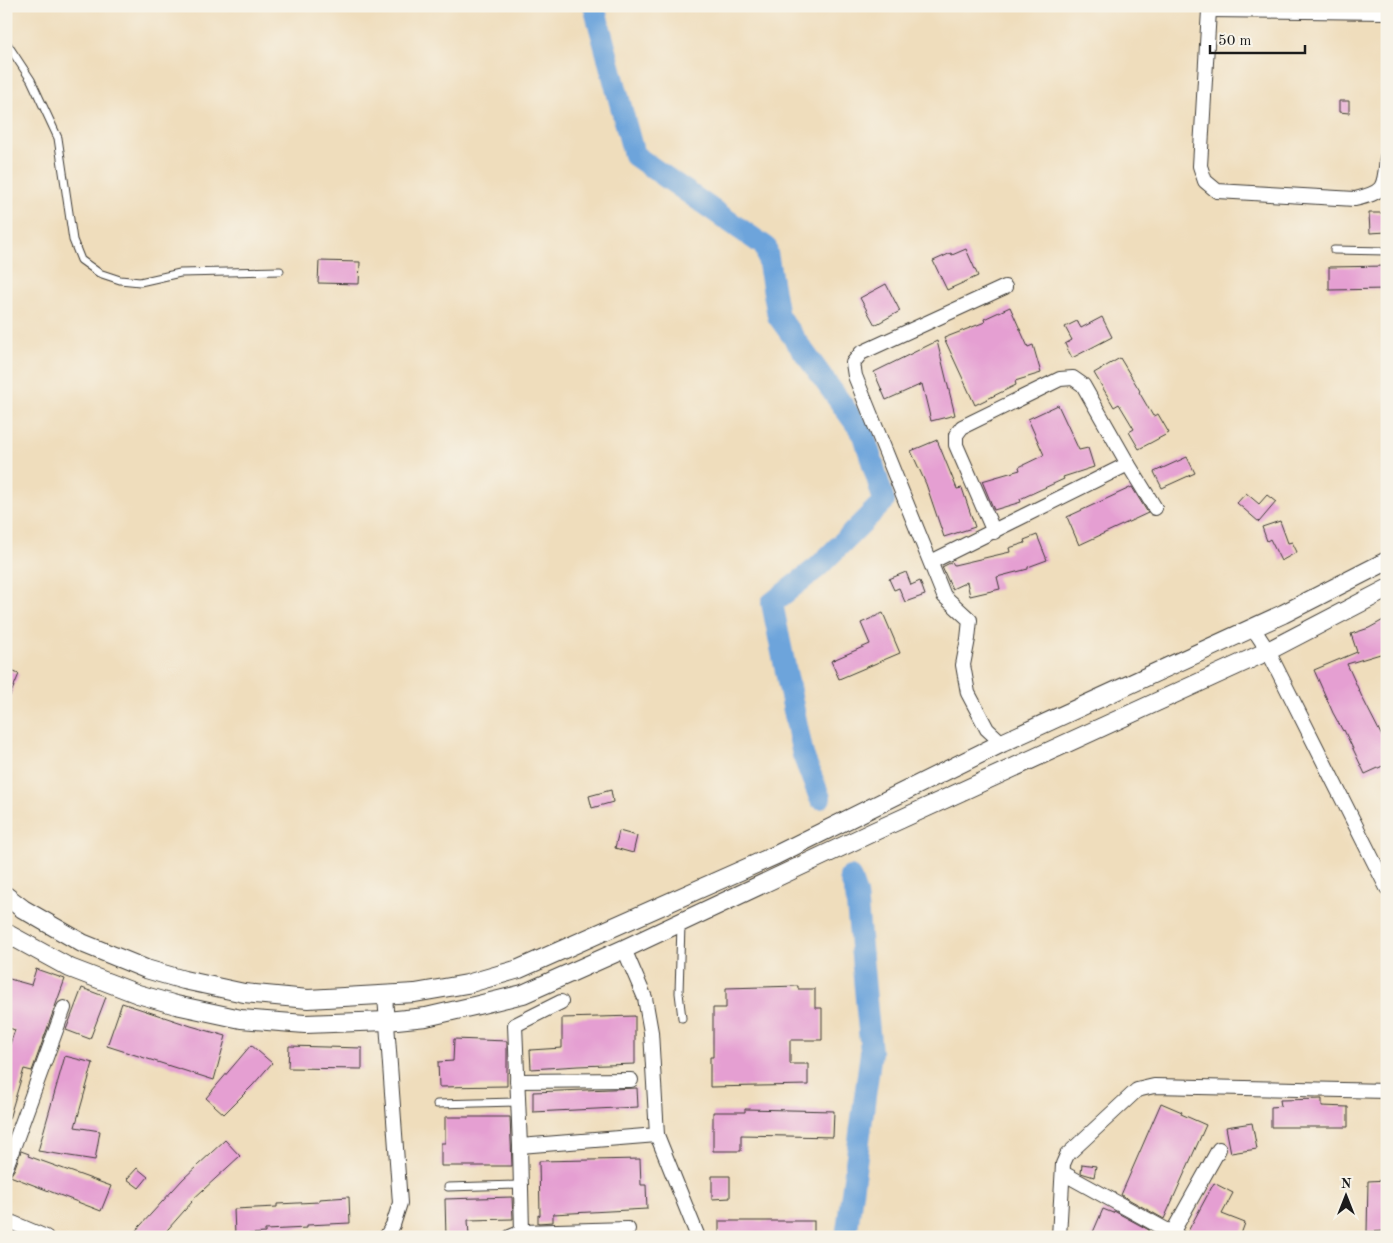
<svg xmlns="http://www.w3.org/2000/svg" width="1393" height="1243" viewBox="0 0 1393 1243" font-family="'Old Standard TT',serif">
	<rect width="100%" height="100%" fill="#f7f3e8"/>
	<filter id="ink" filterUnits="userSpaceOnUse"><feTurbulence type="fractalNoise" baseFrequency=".02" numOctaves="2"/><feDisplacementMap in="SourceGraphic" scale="10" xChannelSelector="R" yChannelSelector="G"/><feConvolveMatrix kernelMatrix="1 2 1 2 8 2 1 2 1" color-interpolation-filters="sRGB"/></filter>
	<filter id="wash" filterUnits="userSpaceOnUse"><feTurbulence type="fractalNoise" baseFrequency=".0096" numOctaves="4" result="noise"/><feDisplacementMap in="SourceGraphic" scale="20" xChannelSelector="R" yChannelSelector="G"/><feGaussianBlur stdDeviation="1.12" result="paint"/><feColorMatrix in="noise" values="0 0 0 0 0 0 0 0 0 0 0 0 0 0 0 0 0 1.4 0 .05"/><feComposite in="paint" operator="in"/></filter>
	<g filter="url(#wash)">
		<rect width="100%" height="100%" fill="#efddbc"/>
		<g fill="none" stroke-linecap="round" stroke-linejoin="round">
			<g stroke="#6da4db" stroke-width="22">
				<polyline points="594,6 634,155 766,247 778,316 864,435 884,501 818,567 772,603 803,755 820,798"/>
				<polyline points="846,1237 871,1052 856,894 850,877"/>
			</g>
		</g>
		<g id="blocks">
			<g fill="#e59fd2">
				<polygon points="1339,101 1349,101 1349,113 1339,112"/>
				<polygon points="1369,213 1387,213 1387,232 1370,233"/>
				<polygon points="966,249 978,276 947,290 933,261 951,253 952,255"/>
				<polygon points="319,261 360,262 359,284 318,283"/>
				<polygon points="1387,266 1387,289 1329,290 1329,267"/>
				<polygon points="886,284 900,311 875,325 860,298"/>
				<polygon points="1010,307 1028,347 1033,345 1041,373 1015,381 1016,385 975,405 944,338 985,322 984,319"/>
				<polygon points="1102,317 1112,337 1072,358 1065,344 1072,340 1065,327 1077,321 1081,328"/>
				<polygon points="937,341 955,415 931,421 922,384 886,400 874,372"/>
				<polygon points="1120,358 1140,391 1139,392 1153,416 1158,414 1169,433 1139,449 1129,432 1134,429 1119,404 1114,407 1094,373"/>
				<polygon points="1058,405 1079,450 1088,448 1094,467 1063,477 1064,479 1020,499 1021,502 994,510 982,481 1020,470 1019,467 1044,455 1028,419"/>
				<polygon points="937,440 957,489 962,488 975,527 944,537 926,484 911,451"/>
				<polygon points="1187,457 1195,473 1162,488 1154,472"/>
				<polygon points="1132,487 1148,513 1079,545 1067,517"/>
				<polygon points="1246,493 1259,504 1267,495 1276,502 1259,522 1237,503"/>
				<polygon points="1280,521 1288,543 1292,542 1297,552 1281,561 1270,539 1267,541 1262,527"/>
				<polygon points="1037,535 1047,560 1028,567 1028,569 997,577 1000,589 970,596 967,582 952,589 942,567 952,562 954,565 1010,552 1009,548 1025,543 1024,540"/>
				<polygon points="906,572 911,585 920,581 925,595 905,602 899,588 894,590 889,579"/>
				<polygon points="883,613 900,653 839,679 831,661 870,644 861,623"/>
				<polygon points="1387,618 1387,652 1347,664 1362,697 1387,746 1387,764 1365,774 1344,730 1343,731 1333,713 1314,670 1357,652 1351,634 1369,628"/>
				<polygon points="6,669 19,674 6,705"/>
				<polygon points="611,790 613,802 592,808 589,796"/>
				<polygon points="619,831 637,836 633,853 615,848"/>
				<polygon points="36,969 65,979 32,1071 24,1069 9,1119 6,1119 6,1055 15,1030 6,1027 6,978 31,985"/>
				<polygon points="798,986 798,989 815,989 815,1008 822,1008 822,1040 790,1040 790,1064 808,1064 808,1085 710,1087 710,1057 713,1057 713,1008 726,1008 726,988"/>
				<polygon points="82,988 106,997 90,1039 66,1030"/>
				<polygon points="122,1003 191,1026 226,1036 214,1080 107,1046"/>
				<polygon points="635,1016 635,1064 578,1066 531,1069 530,1050 562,1048 562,1018"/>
				<polygon points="454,1039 507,1041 507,1086 439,1087 438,1062 453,1061"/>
				<polygon points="251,1045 272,1063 253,1085 224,1114 206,1098"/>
				<polygon points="289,1046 362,1048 362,1069 288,1068"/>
				<polygon points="65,1056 93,1063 75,1127 100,1131 95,1160 38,1151"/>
				<polygon points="637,1088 638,1107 533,1112 533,1092"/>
				<polygon points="1322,1099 1322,1106 1348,1107 1348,1127 1271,1127 1271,1107 1281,1106 1280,1100"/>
				<polygon points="1161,1103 1182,1112 1181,1114 1206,1125 1164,1219 1121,1195"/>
				<polygon points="745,1109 834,1111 833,1137 741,1135 741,1151 713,1151 713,1112 745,1112"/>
				<polygon points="445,1117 510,1117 512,1166 441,1166 441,1143 445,1143"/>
				<polygon points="1252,1123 1257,1149 1231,1153 1226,1127"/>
				<polygon points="225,1140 240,1156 191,1201 192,1202 161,1237 130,1237 183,1179"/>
				<polygon points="21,1151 29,1154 28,1156 111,1186 101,1211 10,1176 14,1170"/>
				<polygon points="640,1159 641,1185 646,1185 647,1209 553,1214 553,1222 538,1223 538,1215 540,1216 539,1161"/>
				<polygon points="1082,1164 1096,1166 1094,1177 1081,1173"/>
				<polygon points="137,1168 148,1177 139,1188 127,1179"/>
				<polygon points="712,1176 730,1176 730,1198 712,1199"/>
				<polygon points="1387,1180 1387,1231 1367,1232 1368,1181"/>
				<polygon points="1214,1183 1233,1193 1222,1214 1245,1223 1240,1237 1217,1237 1210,1234 1209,1237 1194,1237 1187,1233"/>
				<polygon points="349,1197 350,1223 307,1225 307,1228 265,1230 265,1233 235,1235 234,1209 277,1207 277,1204 319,1202 319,1199"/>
				<polygon points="512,1197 513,1219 468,1220 469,1237 446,1237 445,1199"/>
				<polygon points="1103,1209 1113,1213 1114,1211 1149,1230 1146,1237 1091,1237"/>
				<rect x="719" y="1221" width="95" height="16"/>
			</g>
		</g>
	</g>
	<g filter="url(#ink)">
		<use href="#blocks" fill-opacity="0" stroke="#3c3934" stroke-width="1"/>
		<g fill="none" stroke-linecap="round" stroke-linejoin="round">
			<defs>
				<g id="service">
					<polyline points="6,42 31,80 58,138 73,240 81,260 99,273 120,280 140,282 180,273 280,271"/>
					<polyline points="1334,250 1387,251"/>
					<polyline points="681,924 679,993 682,1018"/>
					<polyline points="437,1104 517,1102"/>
					<polyline points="448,1187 520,1185"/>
				</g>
				<g id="minor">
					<polyline points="1206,6 1209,10 1387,12"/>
					<path d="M1209,10L1200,166L1205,181L1217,191L1355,199C1386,192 1384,187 1387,157"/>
					<polyline points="1128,464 1155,508"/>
					<polyline points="931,562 1128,464 1083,385 1073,378 1060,379 962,427 956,435 956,445 994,532"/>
					<polyline points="1253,628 1268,651 1387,888"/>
					<polyline points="1002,743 987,729 968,693 963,665 968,639 970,620 944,596 855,376 853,363 861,353 1005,287"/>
					<polyline points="624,949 645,998 651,1032 657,1135 520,1146 522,1232 628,1229"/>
					<polyline points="385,996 400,1203 393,1225 386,1237"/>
					<polyline points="517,1081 631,1080"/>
					<polyline points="657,1135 698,1237"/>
					<polyline points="520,1146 515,1025 561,1002"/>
					<polyline points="6,1167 64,1008"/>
					<polyline points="1063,1173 1179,1237"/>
					<polyline points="6,1220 46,1237"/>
					<polyline points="1172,1233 1219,1149"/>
					<polyline points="510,1237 522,1232"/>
					<polyline points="1059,1237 1063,1164 1067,1155 1137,1090 1154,1086 1387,1091"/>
				</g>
				<g id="tertiary">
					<polyline points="6,896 23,909 82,943 146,969 184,980 244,993 308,999 415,993 467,984 519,969 776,855 1002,743 1283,614 1387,561"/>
					<polyline points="6,933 70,968 138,994 176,1005 241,1019 305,1024 387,1021 426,1017 474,1006 523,994 624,949 875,831 1268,651 1387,589"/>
				</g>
			</defs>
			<use href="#service" stroke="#3c3934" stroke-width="9"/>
			<use href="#minor" stroke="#3c3934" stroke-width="16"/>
			<use href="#tertiary" stroke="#3c3934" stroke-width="20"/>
			<use href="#service" stroke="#fff" stroke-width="7"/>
			<use href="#minor" stroke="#fff" stroke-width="14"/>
			<use href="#tertiary" stroke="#fff" stroke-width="18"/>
		</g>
	</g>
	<rect width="1393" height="1243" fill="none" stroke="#f7f3e8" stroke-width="25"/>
	<g transform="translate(1346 1196)" stroke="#f7f3e8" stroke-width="4" paint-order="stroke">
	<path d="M0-4L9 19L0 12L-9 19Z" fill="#1c1c1c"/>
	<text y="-8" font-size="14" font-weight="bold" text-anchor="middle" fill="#1c1c1c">N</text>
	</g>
	<path d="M1210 45v8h95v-8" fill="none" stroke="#1c1c1c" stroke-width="2.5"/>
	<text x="1218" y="45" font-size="15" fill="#1c1c1c" stroke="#f7f3e8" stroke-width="4" paint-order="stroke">50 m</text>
</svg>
